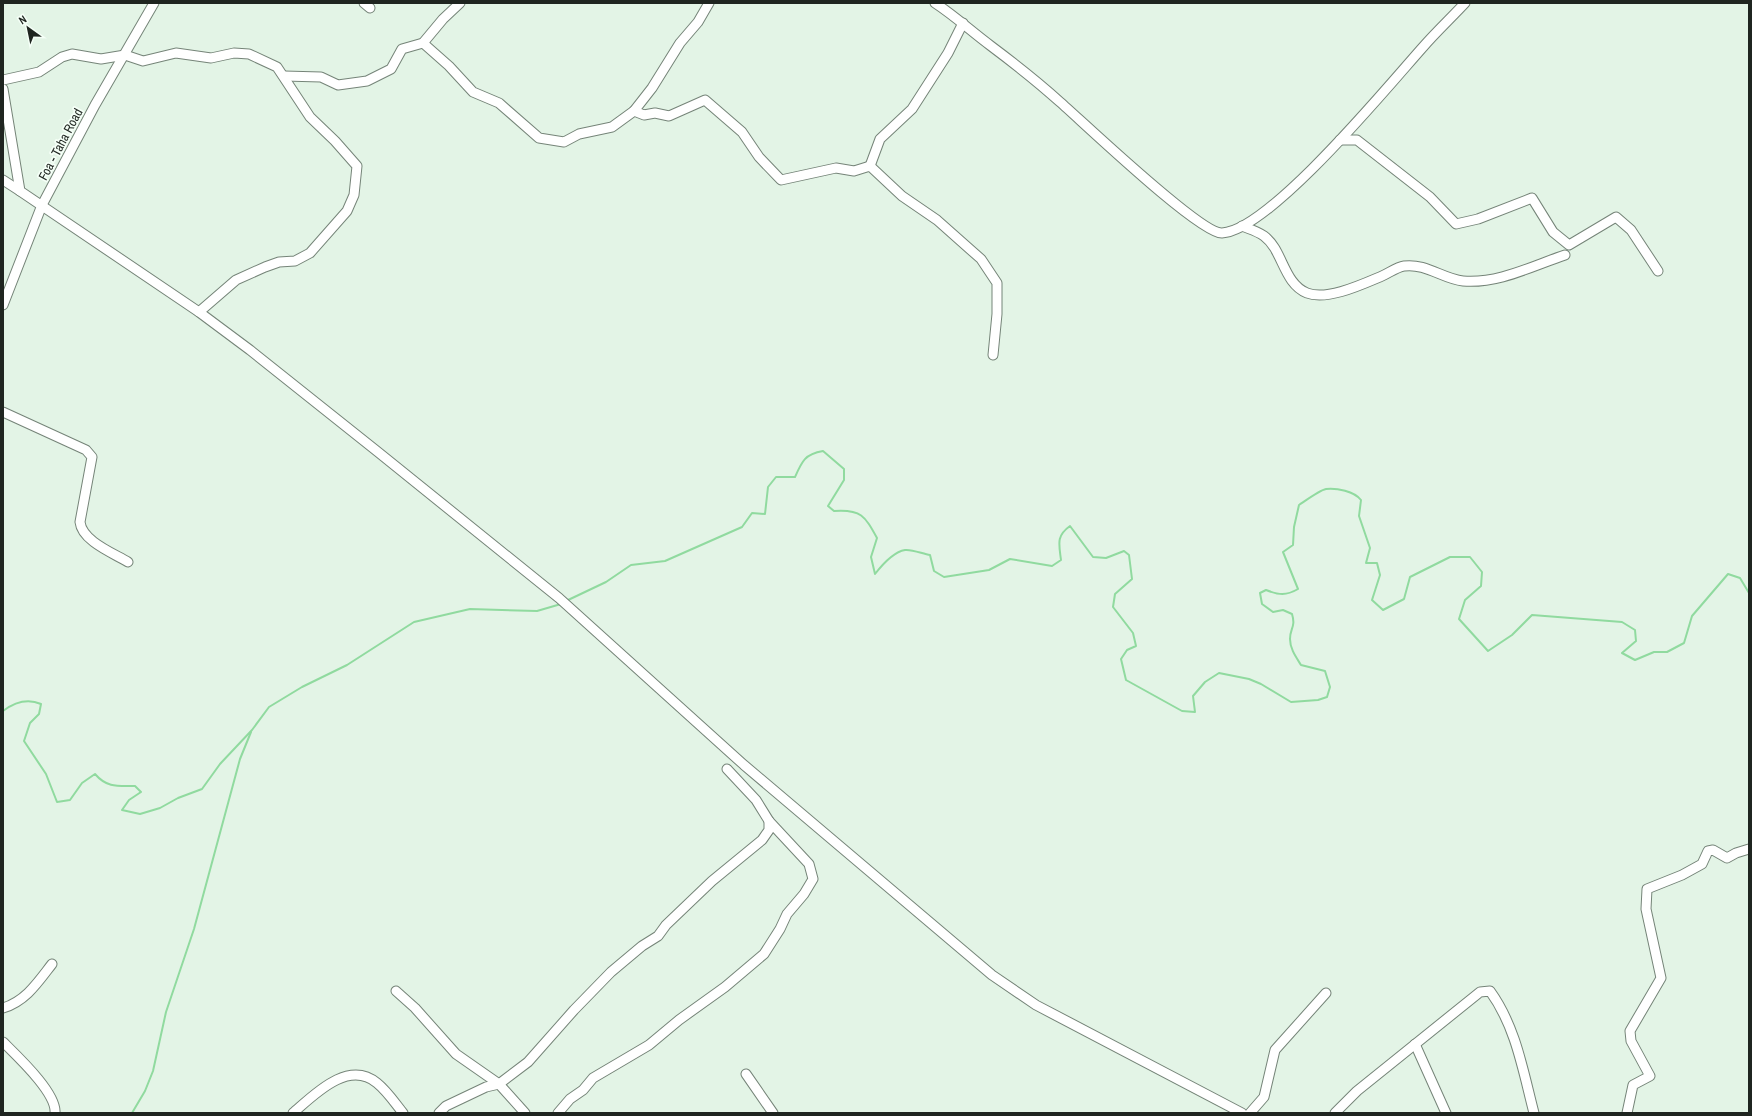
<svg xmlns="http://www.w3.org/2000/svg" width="1752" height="1116" viewBox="0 0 1752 1116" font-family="'Archivo Narrow',sans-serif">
	<rect width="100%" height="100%" fill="#e3f4e6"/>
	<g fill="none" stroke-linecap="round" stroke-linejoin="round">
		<g stroke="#90da9f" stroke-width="2">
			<path d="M566,601L606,582L631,565L665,561L742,527L752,513L765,514L768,487L776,477H795C802,461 805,454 823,451L844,469V480L828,506L834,511C861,509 865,516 877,538L871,557L875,574C882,565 893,552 905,550C912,549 923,554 930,555L934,571L944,577L989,570L1010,559L1052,566L1061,560C1059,544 1056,536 1070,526L1093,557L1106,558L1124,551L1129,555L1132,579L1115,594L1113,607L1133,633L1136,646L1127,650L1121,659L1126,680L1182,711L1195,712L1193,696L1205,682L1219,673L1249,679L1261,684L1291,702L1318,700L1327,697L1330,687L1325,671L1301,665C1296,657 1290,649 1290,639C1290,628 1296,627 1292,614L1283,610L1273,612L1262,604L1260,593L1266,590C1279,595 1286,596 1298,589L1283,552L1293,545L1294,527L1299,505C1305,501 1320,490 1326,489C1337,488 1354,491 1361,500L1359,516L1370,548L1366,563H1377L1380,575L1372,600L1383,610L1404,599L1410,577L1450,557H1470L1482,572L1481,586L1465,600L1459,619L1488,651L1512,635L1532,615L1622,622L1635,630L1636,641L1622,653L1635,660L1654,652H1667L1684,643L1692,616L1728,574L1740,578L1749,593"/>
			<path d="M3,711C15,702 27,698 41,704L39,714L30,723L24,741L46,774L57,802L70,800L82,783L95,774C107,788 118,786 135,786L141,792L129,800L122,810L140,814L160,808L178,798L202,789L220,764L252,730L269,707L302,687L347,665L414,622L470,609L537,611L561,604"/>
			<polyline points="132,1113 145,1091 153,1071 166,1012 194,929 240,759 251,732"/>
		</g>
		<defs>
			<g id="minor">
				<polyline points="364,3 370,8"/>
				<path d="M935,3C955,16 972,32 991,46C1015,64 1038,82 1060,102C1083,122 1200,234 1222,233C1269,231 1389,85 1423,47C1436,32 1451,18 1465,3"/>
				<polyline points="423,43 449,66 473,92 499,103 539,138 564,142 579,134 612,127 634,111 644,115 655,113 669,116 705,100 742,132 759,157 781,180 836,168 854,171 870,166 902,196 937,220 981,259 997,283 997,314 993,355"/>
				<polyline points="284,76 321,77 338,85 367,81 391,69 402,49 423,43 443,19 460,3"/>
				<polyline points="3,80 39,72 62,57 72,54 101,59 125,55 143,61 176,53 211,58 234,53 249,54 277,67 310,117 335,141 357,166 354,195 347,211 310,253 295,261 279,262 265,267 236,280 199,312"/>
				<polyline points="3,89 20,191 199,312 250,350 378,452 559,598 744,765 992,975 1036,1005 1242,1113"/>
				<polyline points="634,111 652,88 680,43 698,22 709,3"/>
				<polyline points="1340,140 1357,140 1430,197 1456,224 1478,219 1532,198 1553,232 1569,245 1616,217 1631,230 1658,271"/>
				<polyline points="870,166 880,139 912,109 948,53 963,23"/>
				<polyline points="3,180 20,191"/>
				<path d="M1242,226C1249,229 1257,231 1264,236C1283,250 1283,283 1307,293C1327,301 1363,284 1382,276C1389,273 1397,267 1404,266C1426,263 1443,279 1463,281C1498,284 1532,266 1565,255"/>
				<polyline points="3,305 42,205 95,105 154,3"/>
				<path d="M3,412L86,450L92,457L80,522C82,541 113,553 128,562"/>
				<polyline points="396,991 415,1008 456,1054 499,1084 525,1113"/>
				<path d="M3,1008C26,1001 38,982 52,964"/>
				<path d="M3,1042C17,1056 57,1093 55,1113"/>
				<polyline points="1415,1044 1446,1113"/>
				<polyline points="746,1074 773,1113"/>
				<path d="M293,1113C314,1095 348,1059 377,1083C387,1091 395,1103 403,1113"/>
				<polyline points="439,1113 446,1106 486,1087 499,1084 528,1062 574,1010 611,972 642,946 658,936 666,925 712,881 762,840 769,830 769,821 756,800 727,769"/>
				<polyline points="558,1113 570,1099 583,1090 593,1078 649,1045 679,1020 725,987 764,954 780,929 787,914 804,894 813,879 809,864 769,821"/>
				<polyline points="1250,1113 1264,1097 1275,1050 1326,993"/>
				<path d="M1335,1113L1357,1091L1480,992L1490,991C1516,1027 1523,1071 1534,1113"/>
				<polyline points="1627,1113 1633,1085 1650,1076 1631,1041 1630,1031 1661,978 1646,909 1647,889 1682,875 1702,864 1708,851 1713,850 1727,858 1736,853 1749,849"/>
			</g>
		</defs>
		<use href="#minor" stroke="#758478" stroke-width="11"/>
		<use href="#minor" stroke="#fff" stroke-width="9"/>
	</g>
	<g text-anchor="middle" stroke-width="3.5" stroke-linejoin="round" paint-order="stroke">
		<g font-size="13" fill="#1f2520" stroke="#f5fff7">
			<text transform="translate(60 144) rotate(-62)" y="5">Foa - Taha Road</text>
		</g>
	</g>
	<rect width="1752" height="1116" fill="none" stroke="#1f2520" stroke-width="8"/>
	<g transform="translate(28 28) rotate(327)" stroke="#f5fff7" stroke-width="3" paint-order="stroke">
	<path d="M0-3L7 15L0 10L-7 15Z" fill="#1f2520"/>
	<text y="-6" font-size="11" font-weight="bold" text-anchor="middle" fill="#1f2520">N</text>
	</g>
</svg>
